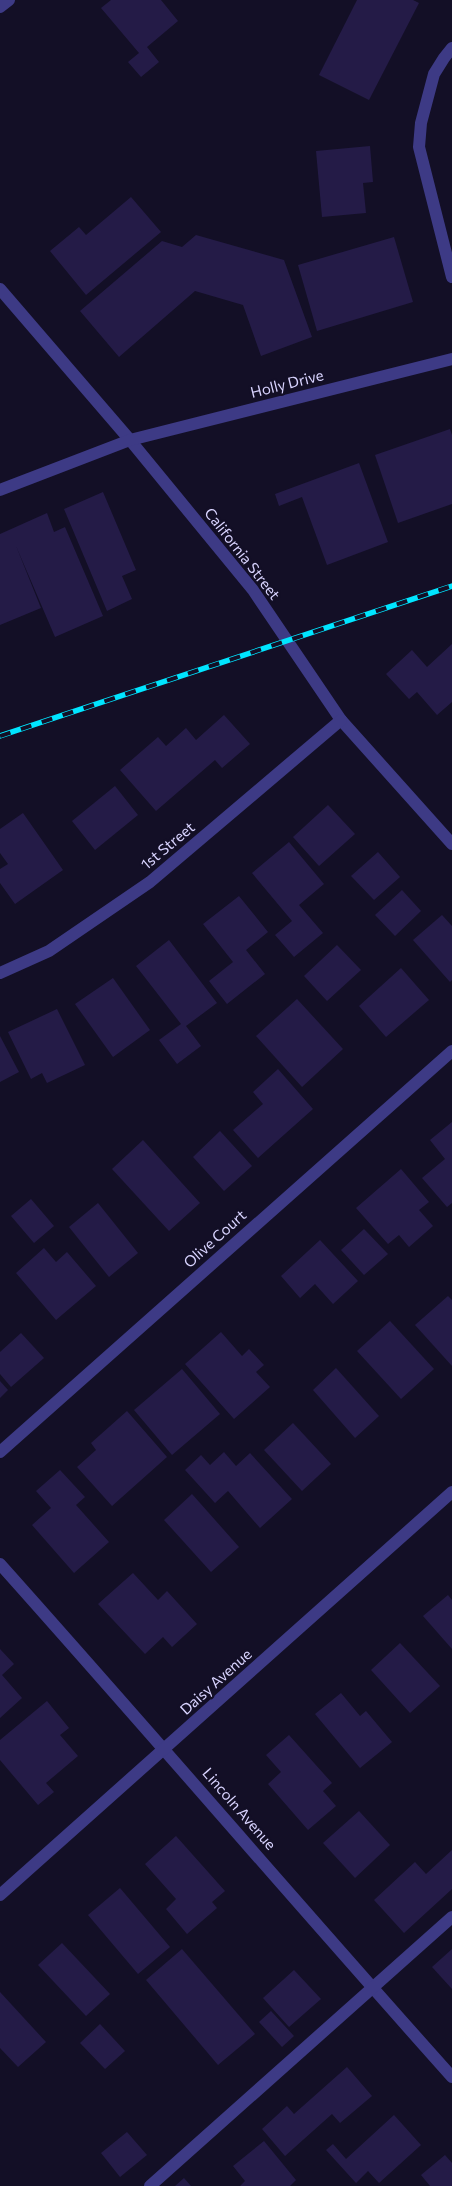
<svg xmlns="http://www.w3.org/2000/svg" width="452" height="2186" viewBox="0 0 452 2186" font-family="Commissioner,sans-serif">
	<rect width="100%" height="100%" fill="#130f26"/>
	<g fill="#241b47">
		<polygon points="111,0 161,0 178,21 147,47 159,62 141,77 128,62 139,53 101,8"/>
		<polygon points="357,0 413,0 419,3 369,100 319,75"/>
		<polygon points="370,146 373,182 363,183 366,213 322,217 316,151"/>
		<polygon points="131,197 161,232 86,295 50,251 79,227 86,235"/>
		<polygon points="196,235 284,260 312,337 261,356 243,305 195,291 119,357 80,311 162,241 182,247"/>
		<polygon points="394,237 413,302 317,331 298,265"/>
		<polygon points="450,429 452,435 452,504 398,523 375,455"/>
		<polygon points="359,463 388,542 327,565 302,497 279,506 275,494"/>
		<polygon points="103,492 136,570 122,576 132,599 107,611 64,509"/>
		<polygon points="47,513 54,532 65,527 103,616 55,637 16,546 41,608 0,625 0,534"/>
		<polygon points="452,644 452,702 437,715 417,692 409,699 386,674 412,650 427,667"/>
		<polygon points="224,715 250,744 222,768 215,760 156,811 120,770 158,737 166,746 186,728 196,740"/>
		<polygon points="115,786 138,815 95,850 72,821"/>
		<polygon points="328,805 355,834 319,866 293,837"/>
		<polygon points="23,813 63,870 15,904 0,883 0,869 8,864 0,853 0,829"/>
		<polygon points="289,842 324,884 299,905 323,933 294,957 275,935 292,921 252,873"/>
		<polygon points="378,852 400,877 374,900 351,876"/>
		<polygon points="402,890 421,911 395,936 375,915"/>
		<polygon points="239,896 268,932 246,950 265,974 227,1004 209,981 233,962 203,924"/>
		<polygon points="442,915 452,926 452,980 450,982 413,940"/>
		<polygon points="169,940 217,1003 186,1026 201,1046 177,1064 159,1040 181,1024 136,966"/>
		<polygon points="337,945 361,970 327,1001 304,976"/>
		<polygon points="401,968 429,1000 386,1037 359,1006"/>
		<polygon points="113,978 150,1030 113,1057 75,1004"/>
		<polygon points="297,999 343,1049 302,1087 256,1036"/>
		<polygon points="57,1009 85,1065 47,1083 42,1073 31,1079 8,1032"/>
		<polygon points="0,1036 19,1072 0,1082"/>
		<polygon points="278,1069 313,1109 258,1158 233,1130 263,1104 253,1092"/>
		<polygon points="452,1122 452,1203 447,1207 422,1178 445,1159 430,1140"/>
		<polygon points="220,1131 252,1166 224,1191 193,1157"/>
		<polygon points="143,1140 200,1203 169,1231 112,1169"/>
		<polygon points="401,1169 429,1202 419,1210 433,1226 409,1247 399,1235 388,1244 356,1208"/>
		<polygon points="31,1199 54,1226 34,1243 11,1216"/>
		<polygon points="98,1203 138,1253 109,1277 69,1227"/>
		<polygon points="364,1229 388,1254 364,1275 341,1250"/>
		<polygon points="320,1240 358,1281 333,1304 315,1284 300,1298 281,1276"/>
		<polygon points="44,1248 56,1262 67,1252 96,1286 56,1320 16,1273"/>
		<polygon points="448,1296 452,1300 452,1366 415,1325"/>
		<polygon points="390,1321 434,1369 401,1399 357,1351"/>
		<polygon points="221,1332 242,1356 249,1349 264,1365 256,1372 270,1387 234,1419 185,1364"/>
		<polygon points="21,1333 44,1358 11,1387 0,1374 0,1352"/>
		<polygon points="336,1368 379,1416 355,1438 313,1390"/>
		<polygon points="182,1369 220,1414 172,1455 134,1410"/>
		<polygon points="0,1381 8,1390 0,1398"/>
		<polygon points="127,1411 167,1457 112,1506 77,1467 96,1450 91,1443"/>
		<polygon points="293,1423 331,1464 302,1491 264,1450"/>
		<polygon points="224,1452 236,1466 250,1453 292,1499 260,1528 228,1491 215,1503 185,1470 201,1455 210,1465"/>
		<polygon points="60,1470 85,1497 76,1505 109,1542 74,1573 32,1525 51,1508 36,1491"/>
		<polygon points="192,1494 239,1547 211,1572 164,1520"/>
		<polygon points="133,1573 158,1600 167,1591 197,1624 172,1647 163,1637 145,1654 98,1604"/>
		<polygon points="448,1595 452,1600 452,1649 423,1616"/>
		<polygon points="400,1643 440,1686 410,1713 371,1670"/>
		<polygon points="0,1649 14,1664 2,1675 22,1698 0,1718"/>
		<polygon points="341,1693 360,1716 366,1711 392,1742 360,1768 315,1714"/>
		<polygon points="47,1701 69,1728 60,1735 78,1756 46,1783 54,1792 38,1805 0,1760 0,1740"/>
		<polygon points="289,1735 332,1783 323,1791 336,1806 308,1830 268,1784 281,1772 266,1755"/>
		<polygon points="359,1811 390,1845 355,1878 323,1843"/>
		<polygon points="176,1836 225,1891 212,1902 217,1908 187,1934 166,1909 176,1899 145,1864"/>
		<polygon points="452,1850 452,1889 404,1933 374,1900 415,1862 426,1874"/>
		<polygon points="120,1888 170,1947 138,1974 88,1915"/>
		<polygon points="62,1943 110,1994 86,2016 38,1965"/>
		<polygon points="182,1949 255,2034 218,2065 146,1980"/>
		<polygon points="452,1949 452,1989 432,1967"/>
		<polygon points="294,1970 321,1999 289,2027 263,1998"/>
		<polygon points="0,1992 46,2042 18,2067 0,2048"/>
		<polygon points="271,2011 294,2036 282,2047 259,2022"/>
		<polygon points="100,2024 125,2051 105,2069 80,2043"/>
		<polygon points="347,2067 372,2096 340,2123 332,2114 285,2156 262,2129 287,2106 294,2114"/>
		<polygon points="394,2115 421,2145 379,2183 368,2171 356,2183 326,2150 333,2144 346,2159"/>
		<polygon points="127,2132 147,2155 120,2177 101,2153"/>
		<polygon points="264,2141 296,2180 290,2186 240,2186 245,2181 233,2166"/>
		<polygon points="445,2155 452,2163 452,2186 430,2186 421,2175"/>
		<polygon points="184,2178 191,2186 175,2186"/>
	</g>
	<g fill="none" stroke-linecap="round" stroke-linejoin="round">
		<g stroke="#3d3a85" stroke-width="12">
			<polyline points="0,7 9,0"/>
			<polyline points="452,48 444,58 434,74 421,123 419,147 452,277"/>
			<polyline points="0,289 130,440 253,590 341,720 452,844"/>
			<polyline points="0,490 130,440 452,359"/>
			<polyline points="0,973 49,951 150,882 341,720"/>
			<polyline points="0,1452 452,1051"/>
			<path d="M0,1564C152,1734 300,1907 452,2077"/>
			<polyline points="0,1895 452,1492"/>
			<polyline points="150,2186 452,1917"/>
		</g>
		<defs>
			<polyline id="rail" points="0,736 452,586"/>
		</defs>
		<use href="#rail" stroke="#00e5ff" stroke-width="5.5"/>
		<use href="#rail" stroke="#130f26" stroke-width="4" stroke-dasharray="11" stroke-linecap="butt"/>
	</g>
	<g text-anchor="middle" stroke-width="4.5" stroke-linejoin="round" paint-order="stroke">
		<g font-size="15" fill="#d9d4ff" stroke="#130f26">
			<text transform="translate(287 384) rotate(-14)" y="5">Holly Drive</text>
			<text transform="translate(242 554) rotate(52)" y="5">California Street</text>
			<text transform="translate(168 846) rotate(-40)" y="5">1st Street</text>
			<text transform="translate(215 1239) rotate(-42)" y="5">Olive Court</text>
			<text transform="translate(216 1682) rotate(-42)" y="5">Daisy Avenue</text>
			<text transform="translate(239 1809) rotate(49)" y="5">Lincoln Avenue</text>
		</g>
	</g>
</svg>
